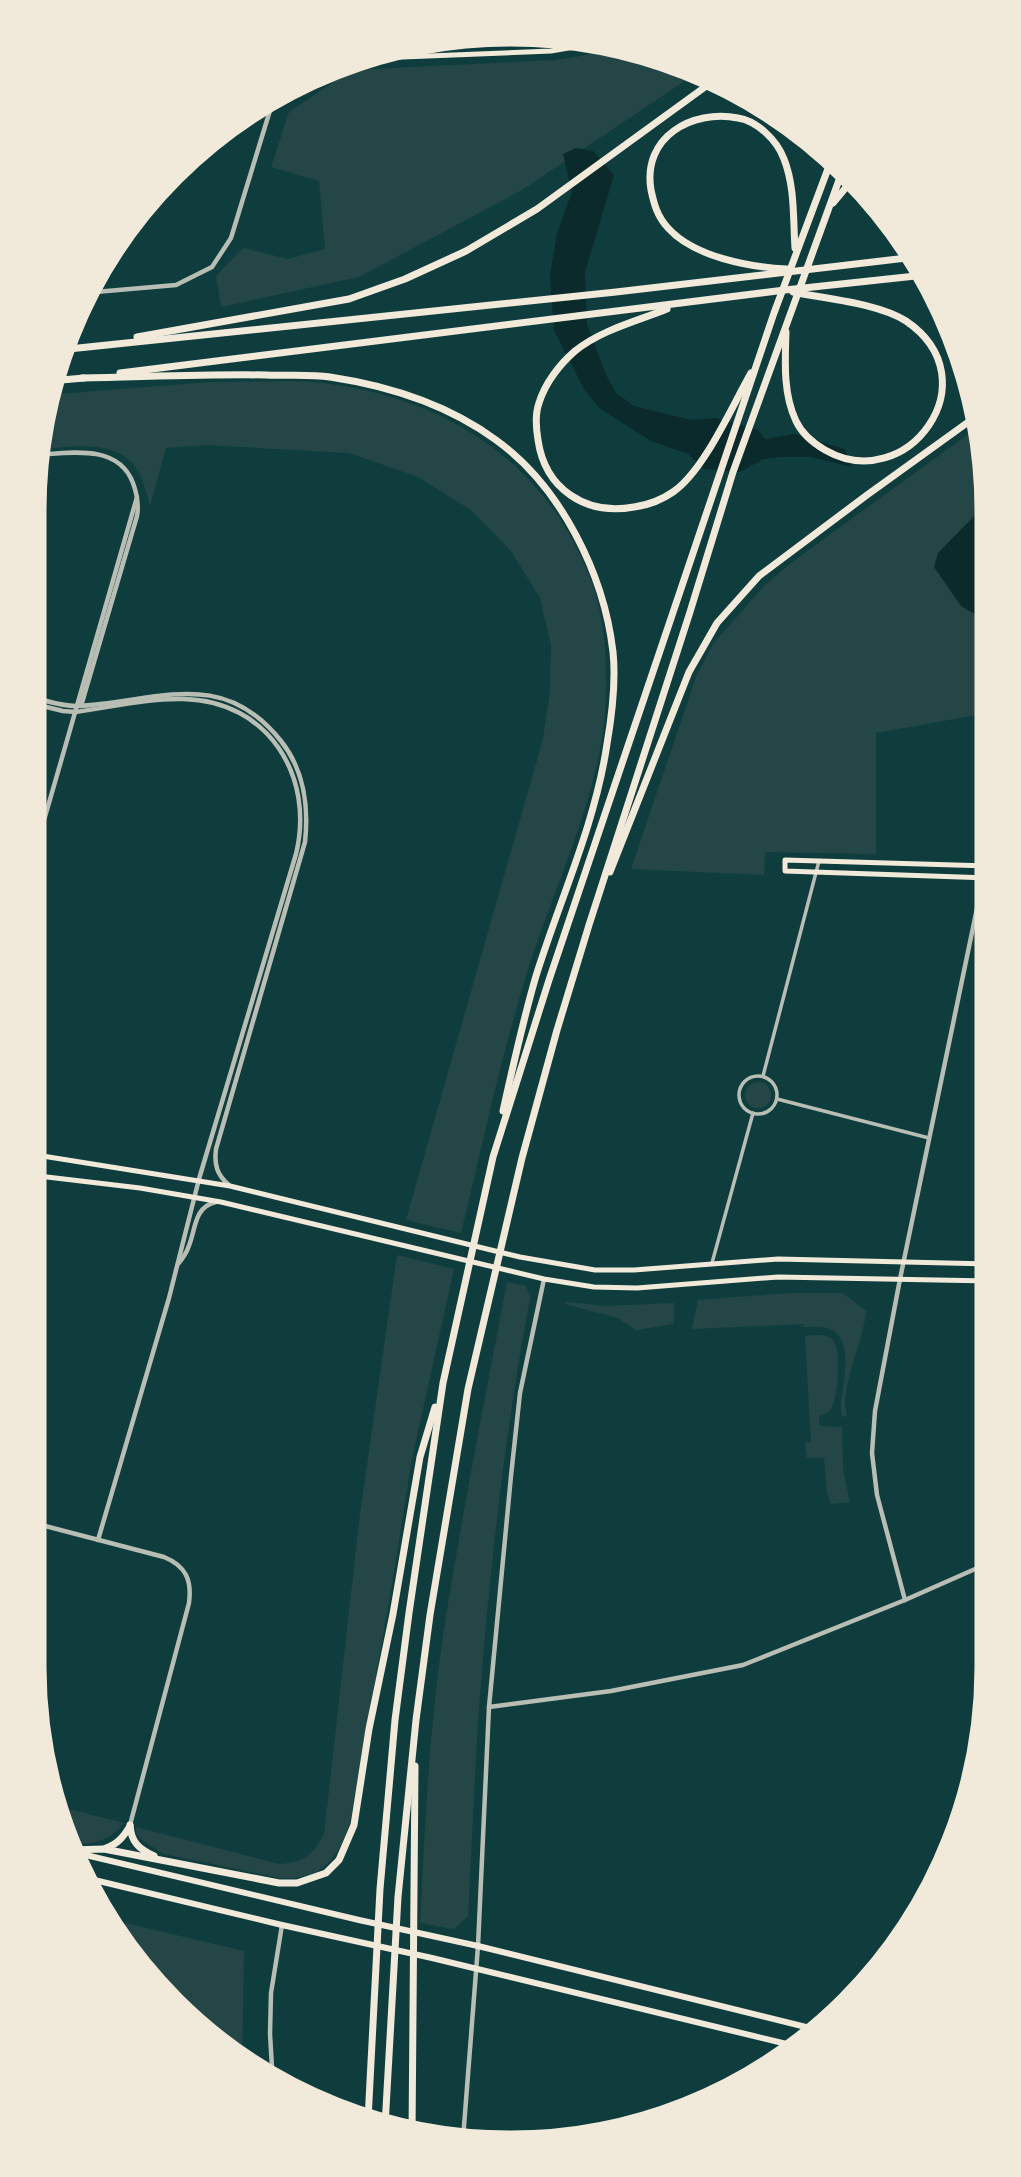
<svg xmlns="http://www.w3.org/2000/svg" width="1021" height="2177" viewBox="0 0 1021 2177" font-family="Cabin,sans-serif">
	<rect width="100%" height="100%" fill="#0f3d3e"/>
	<g fill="#244646">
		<path d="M615,42L695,66L701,70L522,190L359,277L221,307L216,276L243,248L288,259L325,249L319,181L271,167L289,112L352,70L554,60C575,57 598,55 615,42Z"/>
		<path d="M293,381C425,386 544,452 591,581C605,617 607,659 606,696C604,788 553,888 526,976C500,1060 482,1147 461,1233L406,1220L543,739L550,691L551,645L540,598L511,551L471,510L418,477L349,453L207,445L166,448L150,506C146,492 143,477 134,465C111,438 67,447 36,450L39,416L46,395L210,382Z"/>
		<polygon points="981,425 987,447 988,713 876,733 876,854 765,852 764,875 631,869 696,677 713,644 764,586 792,562"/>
		<circle cx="758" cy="1095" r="13"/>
		<path d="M397,1255L454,1269L412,1459L393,1579L350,1823C337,1860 322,1880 280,1878L164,1854L143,1841L137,1835L136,1827L279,1864C303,1863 314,1854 324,1834L360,1514Z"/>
		<path d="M507,1282L526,1286L530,1298C505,1434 489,1571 479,1709C474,1778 472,1847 468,1916L454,1929L420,1923C425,1820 430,1717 446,1616C464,1504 486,1393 507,1282Z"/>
		<path d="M789,1293H843L866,1311C864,1341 838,1391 847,1415L845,1417L842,1416C839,1406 842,1397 843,1388C846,1369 851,1334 827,1328C820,1326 812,1327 804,1327V1324L692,1329L698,1300Z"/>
		<polygon points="567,1302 606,1306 674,1303 674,1324 636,1330 618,1318 565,1304"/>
		<path d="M817,1335C823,1335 829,1336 833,1340C842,1351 838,1395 832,1407C829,1413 825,1414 819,1416L820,1426L842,1427L843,1470L850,1502L831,1504L827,1492L824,1458H807L805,1442H811L805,1336Z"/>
		<path d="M53,1805L124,1823C109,1842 90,1846 67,1843L55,1821Z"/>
		<polygon points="108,1919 244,1951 242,2063 193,2028 129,1959"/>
	</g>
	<g fill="#0a2a2b">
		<polygon points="576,148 593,151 614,175 585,272 587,324 606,375 616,393 634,406 691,420 716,418 758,430 765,439 794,434 845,449 852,467 811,457 782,457 763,459 740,472 704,469 688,454 651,441 599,408 584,389 554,330 550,276 557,233 572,192 563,154"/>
		<polygon points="987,508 988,622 961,606 934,567 938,553 981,509"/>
	</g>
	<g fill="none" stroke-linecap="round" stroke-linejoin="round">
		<g stroke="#b8beb3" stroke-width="3.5">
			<circle cx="758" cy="1095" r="19"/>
			<polyline points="763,1076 819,861"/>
			<polyline points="777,1099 929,1138"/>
			<polyline points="712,1263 753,1113"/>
		</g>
		<g stroke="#b8beb3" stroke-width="4.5">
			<polyline points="84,293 176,285 212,267 231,238 275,94"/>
			<path d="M35,455C69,453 118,443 133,483C137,494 139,505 137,516L81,706"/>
			<path d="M30,696C45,701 61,706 77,706C154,703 221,665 281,741C304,770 309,805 305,842L216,1149C214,1165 217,1175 229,1185"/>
			<path d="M30,703L63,711L76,712C111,707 149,698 184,699C268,701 315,776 296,854L199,1179L169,1298L98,1540"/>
			<polyline points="30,869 137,497"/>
			<path d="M179,1263C182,1259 186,1254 188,1248C196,1231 193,1207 216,1202"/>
			<path d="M30,1522L164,1557C186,1566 192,1580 189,1603L130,1825"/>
			<polyline points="905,1600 877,1495 872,1453 875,1411 900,1279 986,865"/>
			<polyline points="489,1707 611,1691 743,1665 905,1600 991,1562"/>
			<polyline points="273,2084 270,2034 271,1993 282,1925"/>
			<polyline points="463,2139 478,1946 489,1707 511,1476 520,1393 544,1279"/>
		</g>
		<g stroke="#f1e9da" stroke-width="5">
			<polyline points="403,43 551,40 572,36"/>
			<polyline points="352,59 551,51 580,46 598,38"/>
			<path d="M300,81C310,79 320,74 327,66"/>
			<polyline points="989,866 785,860 785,871 989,878"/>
			<polyline points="30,1154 230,1186 520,1257 595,1270 634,1270 778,1259 990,1264"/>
			<polyline points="30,1175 140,1188 221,1202 544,1279 594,1287 637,1288 778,1277 990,1281"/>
		</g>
		<g stroke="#f1e9da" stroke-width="6">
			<polyline points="73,1852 359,1920 478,1946 818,2030"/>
			<polyline points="86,1878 282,1925 432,1958 795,2046"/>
		</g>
		<g stroke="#f1e9da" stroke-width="7">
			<polyline points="833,203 853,179"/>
			<path d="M787,269C749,267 694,257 668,228C657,216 654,204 651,190C642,137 692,109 738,118C757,121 777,140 784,159C795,187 793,218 795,248"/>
			<path d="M667,309C637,321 601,330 575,351C560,364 545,383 539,403C535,414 536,428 538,440C545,489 586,516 634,507C649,505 660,501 673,492C704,471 732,406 751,373"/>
			<path d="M786,332C785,361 783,394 796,421C802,434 813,443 825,450C907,497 993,380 906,321C878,303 826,299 793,292"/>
			<polyline points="137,337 349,299 405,279 466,251 537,209 716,79"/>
			<polyline points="59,350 616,292 915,257"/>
			<polyline points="120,373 785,290 925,275"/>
			<path d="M82,378C143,377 205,374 267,375C287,376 310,374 330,377C390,386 447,404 496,440C561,487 604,574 613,652C616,681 612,715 607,744C595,825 560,899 536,976C523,1020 513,1066 503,1111"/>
			<polyline points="50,381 84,378"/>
			<polyline points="610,872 689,672 717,623 759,576 867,495 978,415"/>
			<path d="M130,1825C131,1842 139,1849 154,1856"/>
			<path d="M106,1848C118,1844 124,1836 130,1826"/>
			<polyline points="71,1850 104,1849 279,1883 297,1883 326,1873 339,1860 354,1825 369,1729 393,1614 420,1457 435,1407"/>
			<polyline points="368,2120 380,1889 395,1720 409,1613 443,1383 493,1157 549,980 774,313 832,158"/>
			<polyline points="385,2126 398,1897 416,1720 430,1615 468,1389 522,1158 557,1030 589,925 690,612 733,472 843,169"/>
			<polyline points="412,2136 415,1766"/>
		</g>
	</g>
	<path d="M0 0H1021V2177H0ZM510 42H511A468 468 0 0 1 979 510V1667A468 468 0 0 1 511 2135H510A468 468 0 0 1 42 1667V510A468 468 0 0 1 510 42Z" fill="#f1e9da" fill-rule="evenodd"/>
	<path fill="none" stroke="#f1e9da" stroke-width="9" d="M510 42H511A468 468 0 0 1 979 510V1667A468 468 0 0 1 511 2135H510A468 468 0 0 1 42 1667V510A468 468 0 0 1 510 42Z"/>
</svg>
